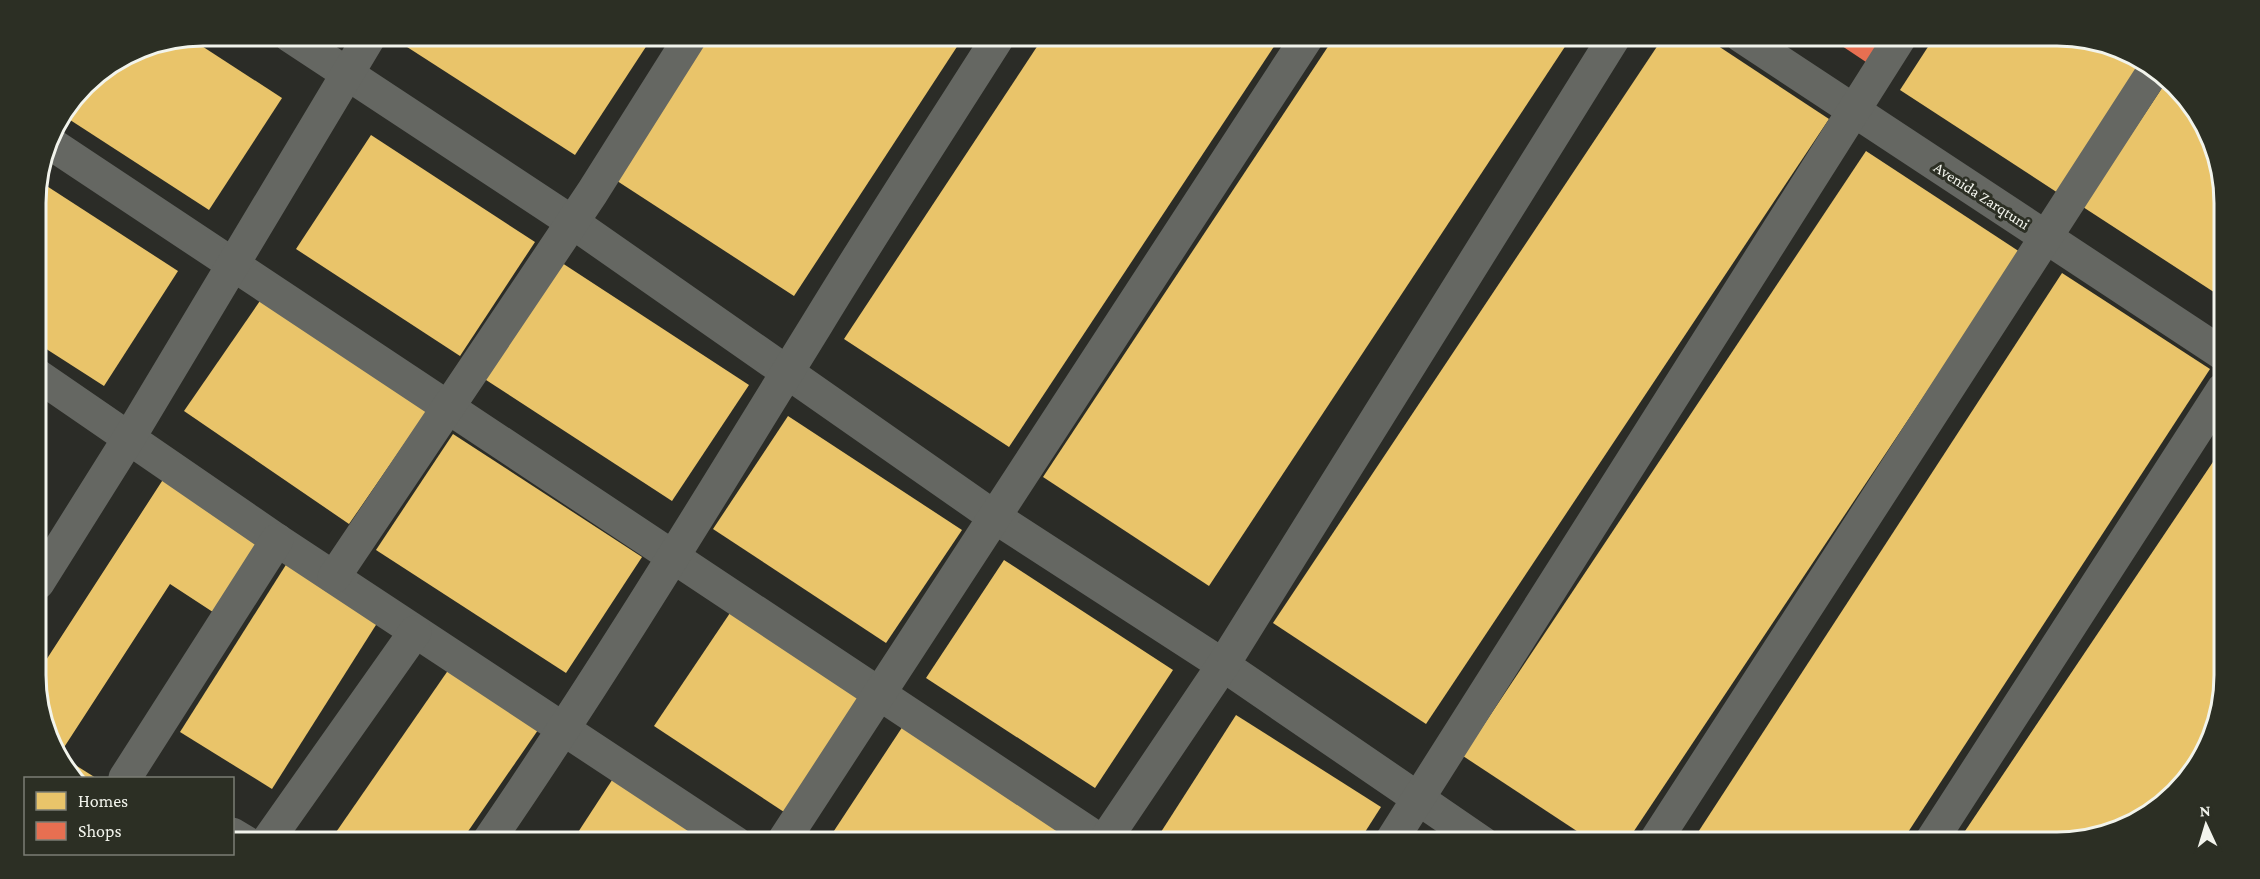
<svg xmlns="http://www.w3.org/2000/svg" width="2260" height="879" viewBox="0 0 2260 879" font-family="'Crimson Pro',serif">
	<rect width="100%" height="100%" fill="#2b2c27"/>
	<g fill="#e9c46a">
		<polygon points="390,36 653,36 575,155"/>
		<polygon points="704,36 964,36 794,296 611,177"/>
		<polygon points="1044,36 1281,36 1009,447 844,339"/>
		<polygon points="1335,36 1572,36 1209,586 1043,477"/>
		<polygon points="1664,36 1703,36 1829,119 1426,724 1273,623"/>
		<polygon points="1935,36 2056,36 2111,45 2142,66 2058,193 1900,90"/>
		<polygon points="191,39 282,98 209,210 64,116 93,78 140,49"/>
		<polygon points="2166,82 2183,93 2223,181 2223,298 2083,207"/>
		<polygon points="371,135 535,242 460,356 296,249"/>
		<polygon points="1866,151 2020,252 1626,843 1595,843 1463,756"/>
		<polygon points="39,181 178,271 104,386 37,343 36,192"/>
		<polygon points="559,261 749,385 672,501 483,378"/>
		<polygon points="2062,273 2210,369 1901,843 1691,843"/>
		<polygon points="262,298 427,411 349,524 184,411"/>
		<polygon points="788,416 962,530 886,643 713,529"/>
		<polygon points="453,434 642,557 566,673 376,550"/>
		<polygon points="2223,447 2224,675 2215,730 2158,809 2067,843 1957,843"/>
		<polygon points="164,478 269,545 222,618 170,584 61,752 39,708 39,671"/>
		<polygon points="289,560 381,617 272,789 180,732"/>
		<polygon points="1004,560 1173,670 1095,788 926,678"/>
		<polygon points="730,613 860,699 784,812 654,726"/>
		<polygon points="449,669 538,730 460,843 339,843 332,838"/>
		<polygon points="1236,715 1381,807 1358,843 1177,843 1161,832"/>
		<polygon points="903,726 1071,835 1066,843 826,843"/>
		<polygon points="64,758 96,778 74,778"/>
		<polygon points="616,774 710,843 571,843"/>
	</g>
	<polygon fill="#e76f51" points="1827,36 1883,36 1866,62"/>
	<g fill="none" stroke-linecap="round" stroke-linejoin="round">
		<g stroke="#656762" stroke-width="33">
			<polyline points="290,36 572,222 993,516 1223,665 1483,843"/>
			<polyline points="1741,36 2223,354"/>
			<polyline points="50,143 1104,843"/>
			<polyline points="37,375 277,540 736,843"/>
			<polyline points="334,577 592,193 691,36"/>
			<polyline points="38,583 129,438 370,36"/>
			<polyline points="125,778 277,540"/>
			<polyline points="232,834 247,843"/>
			<polyline points="266,843 415,632"/>
			<path d="M487,843C603,674 709,499 817,324C876,227 938,132 999,36"/>
			<polyline points="782,843 1308,36"/>
			<polyline points="1103,843 1223,665 1615,36"/>
			<polyline points="1390,843 1901,36"/>
			<polyline points="1654,843 2152,73"/>
			<polyline points="1930,843 2223,389"/>
		</g>
	</g>
	<g text-anchor="middle" stroke-width="6" stroke-linejoin="round" paint-order="stroke">
		<g font-size="16" fill="#f2f4ec" stroke="#2c2f24">
			<text transform="translate(1982 195) rotate(33)" y="6">Avenida Zarqtuni</text>
		</g>
	</g>
	<path d="M0 0H2260V879H0ZM203 46H2057A157 157 0 0 1 2214 203V675A157 157 0 0 1 2057 832H203A157 157 0 0 1 46 675V203A157 157 0 0 1 203 46Z" fill="#2c2f24" fill-rule="evenodd"/>
	<path fill="none" stroke="#f2f4ec" stroke-width="3" d="M203 46H2057A157 157 0 0 1 2214 203V675A157 157 0 0 1 2057 832H203A157 157 0 0 1 46 675V203A157 157 0 0 1 203 46Z"/>
	<rect x="24" y="777" width="210" height="78" fill="#2c2f24" stroke="#7b7e74" stroke-width="1.5"/>
	<rect x="36" y="792" width="30" height="18" fill="#e9c46a" stroke="#7b7e74" stroke-width="1.5"/>
	<text x="78" y="807" font-size="18" fill="#f2f4ec">Homes</text>
	<rect x="36" y="822" width="30" height="18" fill="#e76f51" stroke="#7b7e74" stroke-width="1.5"/>
	<text x="78" y="837" font-size="18" fill="#f2f4ec">Shops</text>
	<g transform="translate(2206 825) rotate(356)" stroke="#2c2f24" stroke-width="4.5" paint-order="stroke">
	<path d="M0-4.5L10 22L0 15L-10 22Z" fill="#f2f4ec"/>
	<text y="-9" font-size="16" font-weight="bold" text-anchor="middle" fill="#f2f4ec">N</text>
	</g>
</svg>
